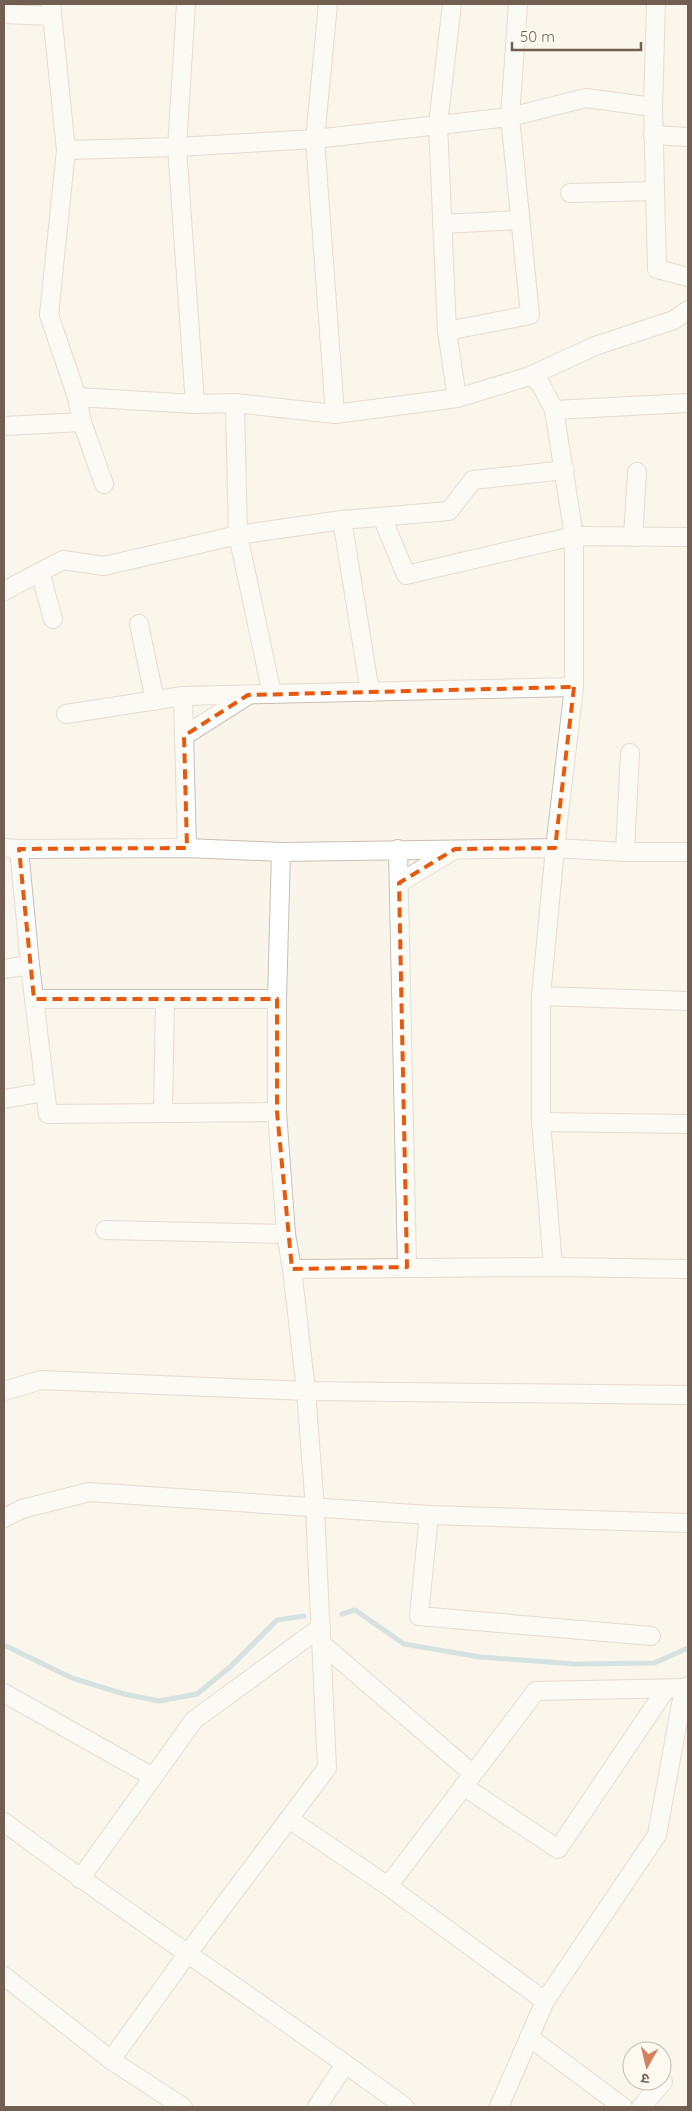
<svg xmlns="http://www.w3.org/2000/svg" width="692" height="2111" viewBox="0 0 692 2111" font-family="Quicksand,'Noto Sans Devanagari',sans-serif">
	<rect width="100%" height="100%" fill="#faf5eb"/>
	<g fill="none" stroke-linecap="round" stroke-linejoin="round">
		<g stroke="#a9c9d2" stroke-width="5">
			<polyline points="342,1614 355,1610 404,1644 480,1657 575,1664 654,1663 688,1648"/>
			<polyline points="4,1645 72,1678 124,1694 159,1701 197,1694 230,1667 277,1620 304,1616"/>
		</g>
		<defs>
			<g id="minor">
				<polyline points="51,4 66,150 49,315 77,397 82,422 104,484"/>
				<polyline points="186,4 177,147 195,404"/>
				<polyline points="328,4 315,139 335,414"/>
				<polyline points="452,4 438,124 447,331 457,398"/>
				<polyline points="656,4 653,107 657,269 688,277"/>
				<polyline points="4,14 51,16"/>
				<polyline points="653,135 688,137"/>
				<polyline points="66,150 177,147 315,139 510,117 586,98 653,107"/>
				<polyline points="570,193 655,191"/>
				<polyline points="442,224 520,220"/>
				<polyline points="447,331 530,315 510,117 518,4"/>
				<polyline points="530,376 540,383 554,410 574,536 574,687 555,848 541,996 541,1122 553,1267"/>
				<polyline points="77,397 195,404 235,403 335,414 457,398 530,376 595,346 674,320 688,310"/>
				<polyline points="235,403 238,535 272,694"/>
				<polyline points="554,410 688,403"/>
				<polyline points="4,426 82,422"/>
				<polyline points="382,517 406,575 574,536 688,537"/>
				<polyline points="342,520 370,692"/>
				<polyline points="633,537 637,472"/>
				<polyline points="40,572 53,619"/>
				<polyline points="4,591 63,560 104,566 238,535 342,520 449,511 473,480 565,470"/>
				<polyline points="139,624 155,701"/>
				<polyline points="183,696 187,848"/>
				<polyline points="66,714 183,696 574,687"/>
				<polyline points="184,736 247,696"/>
				<polyline points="4,848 19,849 187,848 281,852 555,848 625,852 688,852"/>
				<polyline points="19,849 30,965 48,1114 277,1112"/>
				<polyline points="398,849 407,1267"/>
				<polyline points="625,852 630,753"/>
				<polyline points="399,883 454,850"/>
				<polyline points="4,969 30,965"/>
				<polyline points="541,996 688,1001"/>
				<polyline points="34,999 277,999"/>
				<polyline points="4,1099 45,1092"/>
				<polyline points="163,1113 165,999"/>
				<polyline points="541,1122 688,1124"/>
				<polyline points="105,1230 286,1234"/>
				<polyline points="292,1269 553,1267 688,1269"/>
				<polyline points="4,1391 41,1380 306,1391 688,1395"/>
				<polyline points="429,1515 419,1616 651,1636"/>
				<polyline points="4,1518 22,1509 89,1492 429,1515 688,1523"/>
				<polyline points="322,1644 473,1774"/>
				<polyline points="4,1693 153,1777"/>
				<polyline points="463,1786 558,1849 666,1689"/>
				<polyline points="289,1819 388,1886 545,2001"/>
				<path d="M4,1822C135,1920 272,2010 405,2107"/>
				<polyline points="80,1879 194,1720 321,1627"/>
				<polyline points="388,1886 536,1691 684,1688"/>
				<polyline points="4,1976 111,2060 183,2107"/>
				<polyline points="529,2037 623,2107"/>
				<polyline points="111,2060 188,1953 327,1768 315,1509 306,1391 292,1269 286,1234 277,1112 277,999 281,852"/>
				<polyline points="317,2107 345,2064"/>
				<polyline points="499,2107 545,2001 657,1835 684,1688 688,1686"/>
				<polyline points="641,2107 663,2082"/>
			</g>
		</defs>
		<use href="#minor" stroke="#cbbeb2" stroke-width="20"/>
		<use href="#minor" stroke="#fff" stroke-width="18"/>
	</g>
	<path d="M0 0H692V2111H0ZM574,687L555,848L455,849L399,883L407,1267L292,1269L277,1112V999H34L19,849L187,848L184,736L248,695Z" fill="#faf5eb" fill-opacity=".55" fill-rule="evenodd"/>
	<path fill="none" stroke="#e8590c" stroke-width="4" stroke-dasharray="10 6" stroke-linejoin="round" d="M574,687L555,848L455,849L399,883L407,1267L292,1269L277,1112V999H34L19,849L187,848L184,736L248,695Z"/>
	<rect width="692" height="2111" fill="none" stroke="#735f51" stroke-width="10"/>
	<g transform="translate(647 2066) rotate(188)"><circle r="24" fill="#fdf9f1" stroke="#c6bbb1"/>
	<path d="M0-4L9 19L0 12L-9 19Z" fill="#d48160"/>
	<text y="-8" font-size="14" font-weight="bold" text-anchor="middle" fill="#735f51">उ</text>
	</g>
	<path d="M512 42v8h129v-8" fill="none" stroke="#735f51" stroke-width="2.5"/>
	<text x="520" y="42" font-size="15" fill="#735f51" stroke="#fdf9f1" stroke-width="4" paint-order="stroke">50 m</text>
</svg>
